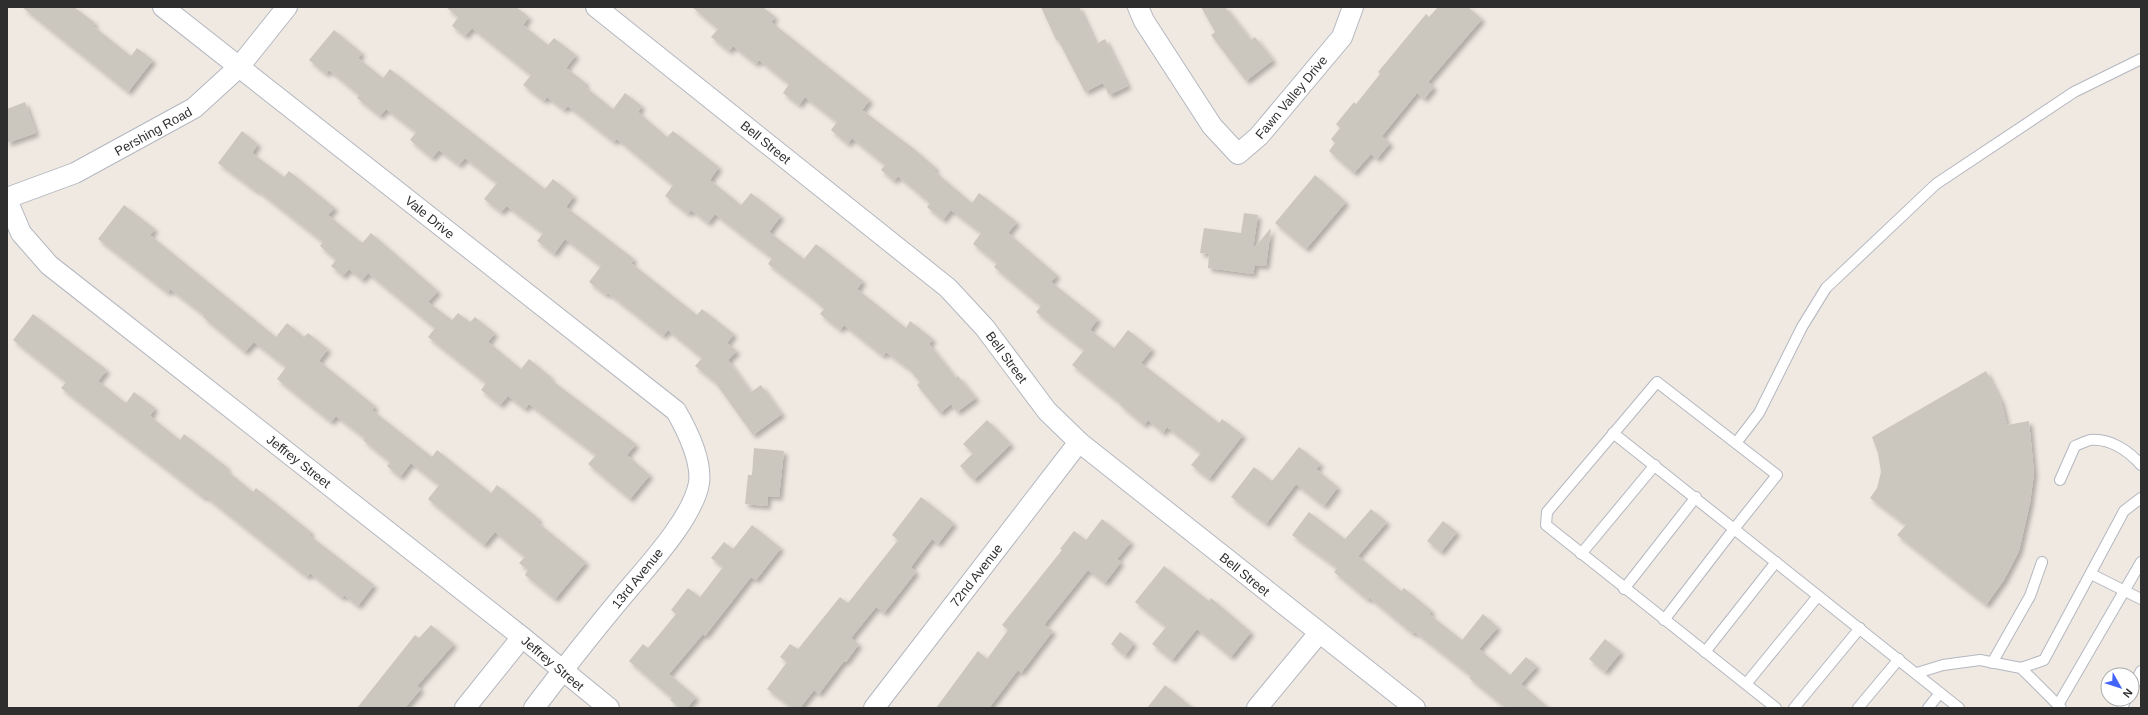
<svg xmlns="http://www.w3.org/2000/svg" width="2148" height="715" viewBox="0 0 2148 715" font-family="Arial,sans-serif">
	<defs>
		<filter id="shadow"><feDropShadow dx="3.5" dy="3.5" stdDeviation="2" flood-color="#0004"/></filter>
	</defs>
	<rect width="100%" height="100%" fill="#efe9e1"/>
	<g fill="#cbc7bf" filter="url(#shadow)">
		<polygon points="22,7 74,7 95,23 93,26 131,56 137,48 153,60 128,92"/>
		<polygon points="446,7 516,7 529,17 523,25 548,45 554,38 576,55 566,68 586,83 584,86 613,109 625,93 642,106 638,112 667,137 673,131 719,167 710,180 741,205 751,193 781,216 769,232 804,259 816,244 863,281 857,289 906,328 910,321 933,339 929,344 956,378 958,376 976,398 957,412 951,404 940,413 917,385 920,382 909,369 886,352 883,356 844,325 840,330 820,314 824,309 815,300 768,264 772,258 715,214 708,223 691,210 688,214 665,196 673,185 617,139 614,142 568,106 564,110 547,97 544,101 523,85 531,75 472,28 465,36 452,26 458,17"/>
		<polygon points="692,7 763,7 775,17 771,22 870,100 862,110 914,149 936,168 934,171 972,203 979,193 1017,222 1008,233 1057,275 1051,282 1098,319 1090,330 1114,348 1128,330 1152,349 1141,363 1219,423 1222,419 1243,435 1209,479 1191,465 1201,453 1167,427 1163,433 1148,420 1144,425 1120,405 1121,404 1072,365 1084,350 1036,312 1041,306 994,267 997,263 973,244 981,233 951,210 943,220 927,207 930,203 898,176 894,181 881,170 885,165 852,138 848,144 831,130 837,122 805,97 799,105 783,93 789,84 759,60 756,64 733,46 729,51 711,37 718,29"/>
		<polygon points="1041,7 1079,7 1096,44 1105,39 1128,86 1109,95 1103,83 1085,92 1058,40 1056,40"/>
		<polygon points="1201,7 1225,7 1251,40 1255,37 1273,60 1246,81 1211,35 1215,32"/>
		<polygon points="1438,7 1468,7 1482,19 1428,82 1434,87 1424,99 1417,93 1382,136 1390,143 1377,159 1371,154 1354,173 1329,151 1335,143 1331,139 1340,128 1336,124 1354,102 1356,104 1380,74 1378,72 1426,14 1429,17"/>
		<polygon points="334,30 362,53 358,58 383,78 390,69 545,189 553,179 574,196 566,207 634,259 631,263 697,315 702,309 734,334 727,343 737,351 728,360 751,392 761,385 782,414 753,435 715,382 695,366 702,358 668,330 663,336 608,293 606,295 589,282 601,266 565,239 554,254 537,241 543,233 507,206 501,212 484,199 497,183 465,158 459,165 439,150 432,158 410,140 416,132 386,109 380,116 357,98 359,95 329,70 326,74 309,60"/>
		<polygon points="25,102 36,133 7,143 7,109"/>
		<polygon points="242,131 258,144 252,153 284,177 289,171 335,208 328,215 362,243 371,233 438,291 428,302 452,320 458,313 470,322 475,317 495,333 488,342 521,369 529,359 551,377 550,379 636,444 627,455 650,475 630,499 588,464 596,455 529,404 525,409 508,396 500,405 481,390 486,383 428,337 435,328 368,273 362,280 349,269 343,276 331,266 336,260 320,246 323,242 257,190 256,191 218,163"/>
		<polygon points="1315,175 1346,202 1306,249 1275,223"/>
		<polygon points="124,205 155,229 150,235 276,337 287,323 304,337 308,333 328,349 319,361 375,406 372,410 432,457 437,450 491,493 497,485 539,519 537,522 586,562 555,599 525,575 528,570 519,563 525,557 495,532 484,545 428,499 439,485 411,463 400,477 387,466 390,462 363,440 365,438 336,416 331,422 277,379 286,367 254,342 245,352 203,317 204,315 170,289 168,293 98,239"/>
		<polygon points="1244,213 1258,215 1253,249 1271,228 1266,266 1255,265 1253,274 1208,268 1209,254 1200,253 1204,228 1241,233"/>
		<polygon points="33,314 107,370 98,381 126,403 134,392 155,408 150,416 180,440 184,434 227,467 226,470 253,492 256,488 311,532 309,535 374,585 358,606 344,595 342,598 310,573 307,577 205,496 204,498 61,388 66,382 13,340"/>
		<polygon points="1986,371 2001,401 2007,425 2029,421 2034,473 2030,503 2019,551 2004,580 1986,605 1897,535 1906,525 1870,498 1877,488 1881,472 1878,453 1872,437"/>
		<polygon points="987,420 1011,444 974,480 960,466 973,453 963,444"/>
		<polygon points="1299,447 1321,464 1316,469 1338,487 1324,506 1296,484 1266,524 1231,497 1254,467 1272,481"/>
		<polygon points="754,448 784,451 779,497 768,496 767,506 745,504 748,475 752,475"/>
		<polygon points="921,497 954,523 938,544 932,539 911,567 916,572 884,613 876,607 851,638 859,644 846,662 844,661 819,694 814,690 800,708 793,708 767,689 787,662 780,657 790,644 798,649 840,597 848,603 898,540 892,535"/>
		<polygon points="1371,509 1387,522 1358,556 1401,591 1404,588 1432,611 1429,614 1462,640 1483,614 1498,627 1479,649 1510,675 1526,657 1537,666 1521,684 1549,708 1506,708 1469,678 1471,676 1415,632 1413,634 1370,598 1368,600 1334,572 1337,568 1292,535 1309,512 1345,539"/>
		<polygon points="1102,519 1131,542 1117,559 1121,562 1105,583 1088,570 1044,625 1053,631 1021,673 1018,670 989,708 936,708 978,651 987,659 1008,630 1002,625 1062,550 1060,549 1074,531 1086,540"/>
		<polygon points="1443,521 1457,532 1441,552 1427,541"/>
		<polygon points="752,525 781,548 756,580 751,577 705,636 703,634 669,674 696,697 687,708 680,708 670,700 672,698 629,661 643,644 648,648 676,614 671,610 688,588 700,597 723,567 711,558 724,542 733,549"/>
		<polygon points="1164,566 1209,601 1211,598 1251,632 1231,657 1197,629 1172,660 1152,644 1166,627 1135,602"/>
		<polygon points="431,625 454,644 417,686 421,689 405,708 357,708 415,635 419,638"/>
		<polygon points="1120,632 1134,643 1125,656 1111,644"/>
		<polygon points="1605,639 1621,652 1605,672 1589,659"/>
		<polygon points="1165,685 1193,708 1147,708"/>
	</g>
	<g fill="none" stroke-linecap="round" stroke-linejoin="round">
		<defs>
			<g id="service">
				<polyline points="1613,433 1734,529 1664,620"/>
				<polyline points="1736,443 1759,413 1802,327 1826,288 1936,184 2074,92 2141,59"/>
				<path d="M2060,480L2075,446C2080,444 2086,441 2090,440C2110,438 2129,451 2141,465"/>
				<polyline points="1581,554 1655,465"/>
				<polyline points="2091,574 2141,599"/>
				<polyline points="1624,589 1696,497"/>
				<polyline points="1705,652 1776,562"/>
				<polyline points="1992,663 2030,596 2042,562"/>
				<polyline points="2021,668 2061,708"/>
				<polyline points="1917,673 1943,665 1980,660 2021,668 2044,660 2124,511 2141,498"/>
				<polyline points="1746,684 1818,596"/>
				<polyline points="2132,689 2141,671"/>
				<polyline points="2058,705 2141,562"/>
				<polyline points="1776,708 1546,525 1547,512 1657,382 1777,475 1734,529 1959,708"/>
				<polyline points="1794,708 1860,628"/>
				<polyline points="1858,708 1899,659"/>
				<polyline points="1928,708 1940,693"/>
				<polyline points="2122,708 2126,699"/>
			</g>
			<g id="minor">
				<path d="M163,7L676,411C687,430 702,461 699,483C693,519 644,570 621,598C591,634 562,671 534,708"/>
				<polyline points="596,7 948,288 985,328 1047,411 1079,442 1415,708"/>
				<polyline points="1138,7 1144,21 1212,126 1238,154 1259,136 1342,37 1353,7"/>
				<polyline points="7,198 75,173 194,108 239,67 287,7"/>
				<polyline points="7,200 21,233 49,265 522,637 609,708"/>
				<polyline points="465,708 522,637"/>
				<polyline points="874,708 1079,442"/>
				<polyline points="1257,708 1319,633"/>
			</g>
		</defs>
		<use href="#service" stroke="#b4b7c1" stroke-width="12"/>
		<use href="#minor" stroke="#b4b7c1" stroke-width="22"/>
		<use href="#service" stroke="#fff" stroke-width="10"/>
		<use href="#minor" stroke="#fff" stroke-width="20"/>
	</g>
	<g text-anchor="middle" stroke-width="3.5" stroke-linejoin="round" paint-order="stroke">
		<g font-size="13" fill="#2e2e2e" stroke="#fff">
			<text transform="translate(1291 97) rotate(-50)" y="5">Fawn Valley Drive</text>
			<text transform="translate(153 131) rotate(-29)" y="5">Pershing Road</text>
			<text transform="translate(766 142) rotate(39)" y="5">Bell Street</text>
			<text transform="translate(430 217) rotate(39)" y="5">Vale Drive</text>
			<text transform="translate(1007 357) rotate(54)" y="5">Bell Street</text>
			<text transform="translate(299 461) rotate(38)" y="5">Jeffrey Street</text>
			<text transform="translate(1245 574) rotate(39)" y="5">Bell Street</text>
			<text transform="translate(976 575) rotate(-52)" y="5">72nd Avenue</text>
			<text transform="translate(637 578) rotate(-51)" y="5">13rd Avenue</text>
			<text transform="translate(553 663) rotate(40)" y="5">Jeffrey Street</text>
		</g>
	</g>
	<rect width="2148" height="715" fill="none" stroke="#2e2e2e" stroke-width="16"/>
	<g transform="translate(2120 687) rotate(129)"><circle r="19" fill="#ffffff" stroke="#ababab"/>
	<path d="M0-3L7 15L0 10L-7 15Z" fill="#4264fb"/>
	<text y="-6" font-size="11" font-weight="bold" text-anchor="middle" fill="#2e2e2e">N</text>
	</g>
</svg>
